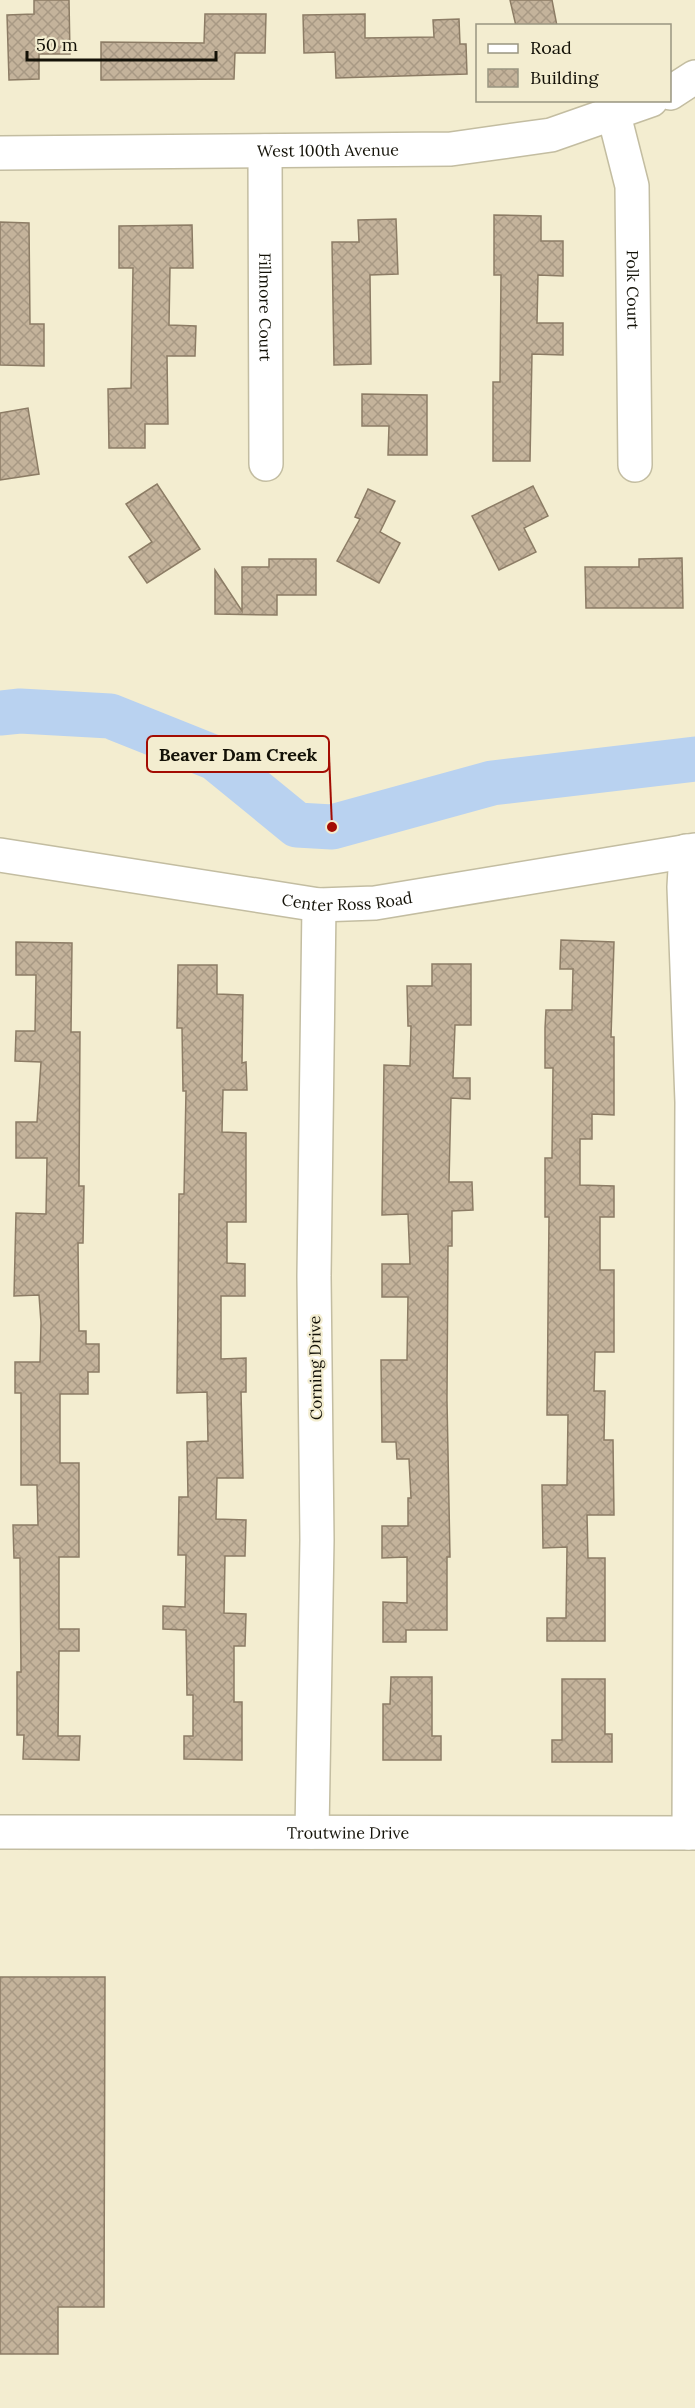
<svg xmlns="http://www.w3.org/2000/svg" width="695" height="2408" viewBox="0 0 695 2408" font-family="Lora,serif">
	<defs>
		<pattern id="building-cross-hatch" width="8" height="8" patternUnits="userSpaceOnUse" patternTransform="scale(1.5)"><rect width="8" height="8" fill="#c4b39b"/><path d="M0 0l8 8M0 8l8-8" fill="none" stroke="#a89984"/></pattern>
	</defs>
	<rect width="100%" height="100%" fill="#f3edd0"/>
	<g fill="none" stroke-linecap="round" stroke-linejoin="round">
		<polyline stroke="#b9d2f0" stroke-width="45" points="0,713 20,711 110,716 215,758 297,825 332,827 492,783 695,759"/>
	</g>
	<g fill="url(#building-cross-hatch)" stroke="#8c7c65" stroke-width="1.5">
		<polygon points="34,0 69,0 70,54 39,54 39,79 9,80 7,15 34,14"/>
		<polygon points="510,0 552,0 557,26 516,26"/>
		<polygon points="205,14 266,14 265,53 235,53 234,79 101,80 101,42 204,43"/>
		<polygon points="365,14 365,38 434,37 433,20 459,19 460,44 466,44 467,74 336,78 335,52 304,53 303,15"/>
		<polygon points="494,215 541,216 541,241 563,241 563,276 538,275 537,323 563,323 563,355 532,354 530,461 493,461 493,382 500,382 501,275 494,275"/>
		<polygon points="396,219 398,274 370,275 371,364 334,365 332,242 359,242 358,220"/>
		<polygon points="0,222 29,223 30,324 44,324 44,366 0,365"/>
		<polygon points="192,225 193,268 170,268 169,325 196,326 195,356 167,356 168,424 145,424 145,448 109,448 108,389 131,388 133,268 119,268 119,226"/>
		<polygon points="362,394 427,395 427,455 388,455 389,426 362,426"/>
		<polygon points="28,408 39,474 0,480 0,413"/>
		<polygon points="157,484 200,549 147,583 129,557 152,542 126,504"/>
		<polygon points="533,486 548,516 524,528 536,552 499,570 472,516"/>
		<polygon points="368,489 395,501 380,532 400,543 379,583 337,561 360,519 355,517"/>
		<polygon points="682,558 683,608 586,608 585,567 639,567 639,559"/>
		<polygon points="269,559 316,559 316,595 277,595 277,615 215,614 215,570 242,611 242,567 269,567"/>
		<polygon points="561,940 614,942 611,1037 614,1037 614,1115 592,1114 592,1139 580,1139 580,1185 614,1186 614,1217 600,1217 600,1270 614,1270 614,1352 595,1352 594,1391 605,1391 604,1440 613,1440 614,1515 587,1515 588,1558 605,1558 605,1641 547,1641 547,1618 566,1618 567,1547 543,1548 542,1485 567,1485 568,1415 547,1415 549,1217 545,1217 545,1158 552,1158 553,1068 545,1068 545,1028 546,1010 572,1010 573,969 560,969"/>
		<polygon points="16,942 72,943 71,1032 80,1032 79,1186 84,1186 83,1243 78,1243 79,1331 86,1331 86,1344 99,1344 99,1372 88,1372 88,1394 60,1394 60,1463 79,1463 79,1557 59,1557 59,1629 79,1629 79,1651 59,1651 58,1736 80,1736 79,1760 23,1759 24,1735 17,1735 17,1672 21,1672 20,1558 14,1558 13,1525 38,1525 37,1485 21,1485 21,1393 15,1393 15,1362 40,1362 41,1323 39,1295 14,1296 16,1213 46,1214 47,1158 16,1158 16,1122 37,1122 41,1062 15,1061 16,1031 35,1031 36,975 16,975"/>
		<polygon points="432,964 471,964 471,1025 455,1025 453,1078 470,1078 470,1099 451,1098 449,1182 472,1182 473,1210 452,1211 452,1246 448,1246 447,1400 450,1557 447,1557 447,1630 406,1630 406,1642 383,1642 383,1602 407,1603 407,1557 382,1558 382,1526 408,1526 408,1498 411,1498 409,1459 397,1459 396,1442 382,1442 381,1360 407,1360 408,1297 382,1297 382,1264 410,1264 408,1214 382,1215 384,1065 410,1066 411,1026 408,1026 407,986 432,986"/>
		<polygon points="178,965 217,965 217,994 243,995 242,1063 246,1062 247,1090 223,1090 222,1132 246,1133 246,1222 227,1222 227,1263 245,1264 245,1296 221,1296 221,1359 246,1358 246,1392 241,1392 243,1478 217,1478 216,1519 246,1520 245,1556 225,1556 224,1613 246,1614 245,1646 234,1646 234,1702 242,1702 242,1760 184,1759 184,1736 193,1736 193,1695 187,1695 186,1630 163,1629 163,1606 185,1607 186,1555 178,1555 179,1497 188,1497 187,1442 208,1441 207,1392 177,1393 179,1194 184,1194 186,1091 183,1091 182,1028 177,1028"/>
		<polygon points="391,1677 432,1677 432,1736 441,1736 441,1760 383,1760 383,1704 390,1704"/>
		<polygon points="562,1679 605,1679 605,1734 612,1734 612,1762 552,1762 552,1740 562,1740"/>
		<polygon points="0,1977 105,1977 104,2307 58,2307 58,2354 0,2354"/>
	</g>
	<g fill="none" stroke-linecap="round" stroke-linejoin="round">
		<defs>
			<g id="minor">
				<polyline points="670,93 695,77"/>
				<path id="s1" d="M614,115L632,186L635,465"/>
				<path id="s2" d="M265,151L266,464"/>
				<path id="s3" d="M0,153L451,149L551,135L651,100"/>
				<polyline points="686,851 684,887 692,1102 689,1833"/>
				<path id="s4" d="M0,855L319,905L375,903L695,850"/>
				<path id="s5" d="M0,1832L695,1833"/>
				<polyline points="312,1832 317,1540 314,1276 319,905"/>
			</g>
		</defs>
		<use href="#minor" stroke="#c3bda1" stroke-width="36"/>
		<use href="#minor" stroke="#fff" stroke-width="33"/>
	</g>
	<g text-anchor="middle" stroke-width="4.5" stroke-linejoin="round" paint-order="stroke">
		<g font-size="16" fill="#131107" stroke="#f3edd0">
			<text dy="6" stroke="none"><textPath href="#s3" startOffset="328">West 100th Avenue</textPath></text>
			<text dy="6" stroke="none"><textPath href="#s1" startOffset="177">Polk Court</textPath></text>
			<text dy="6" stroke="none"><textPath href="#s2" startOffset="156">Fillmore Court</textPath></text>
			<text dy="6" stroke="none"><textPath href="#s4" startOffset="351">Center Ross Road</textPath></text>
			<text transform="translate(315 1368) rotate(-91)" y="6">Corning Drive</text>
			<text dy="6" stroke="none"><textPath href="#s5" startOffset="348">Troutwine Drive</textPath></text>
		</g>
	</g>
	<path fill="none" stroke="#a30c03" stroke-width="2" d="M332 827L329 754"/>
	<circle fill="#a30c03" stroke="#f3edd0" stroke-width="2" cx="332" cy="827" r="6"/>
	<rect fill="#f3edd0" stroke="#a30c03" stroke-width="2" x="147" y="736" width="182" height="36" rx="6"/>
	<g font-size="18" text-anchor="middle" font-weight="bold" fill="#131107">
		<text x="238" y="761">Beaver Dam Creek</text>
	</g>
	<rect x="476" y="24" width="195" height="78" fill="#f3edd0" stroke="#999580" stroke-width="1.5"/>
	<rect x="488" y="44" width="30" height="9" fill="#ffffff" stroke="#999580" stroke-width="1.5"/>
	<text x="530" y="54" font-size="18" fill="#131107">Road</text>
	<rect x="488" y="69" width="30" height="18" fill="url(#building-cross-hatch)" stroke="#999580" stroke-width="1.5"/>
	<text x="530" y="84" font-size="18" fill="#131107">Building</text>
	<path d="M27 51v9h189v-9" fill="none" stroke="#131107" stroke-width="3"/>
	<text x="36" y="51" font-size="18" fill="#131107" stroke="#f3edd0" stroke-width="4.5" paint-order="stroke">50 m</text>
</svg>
